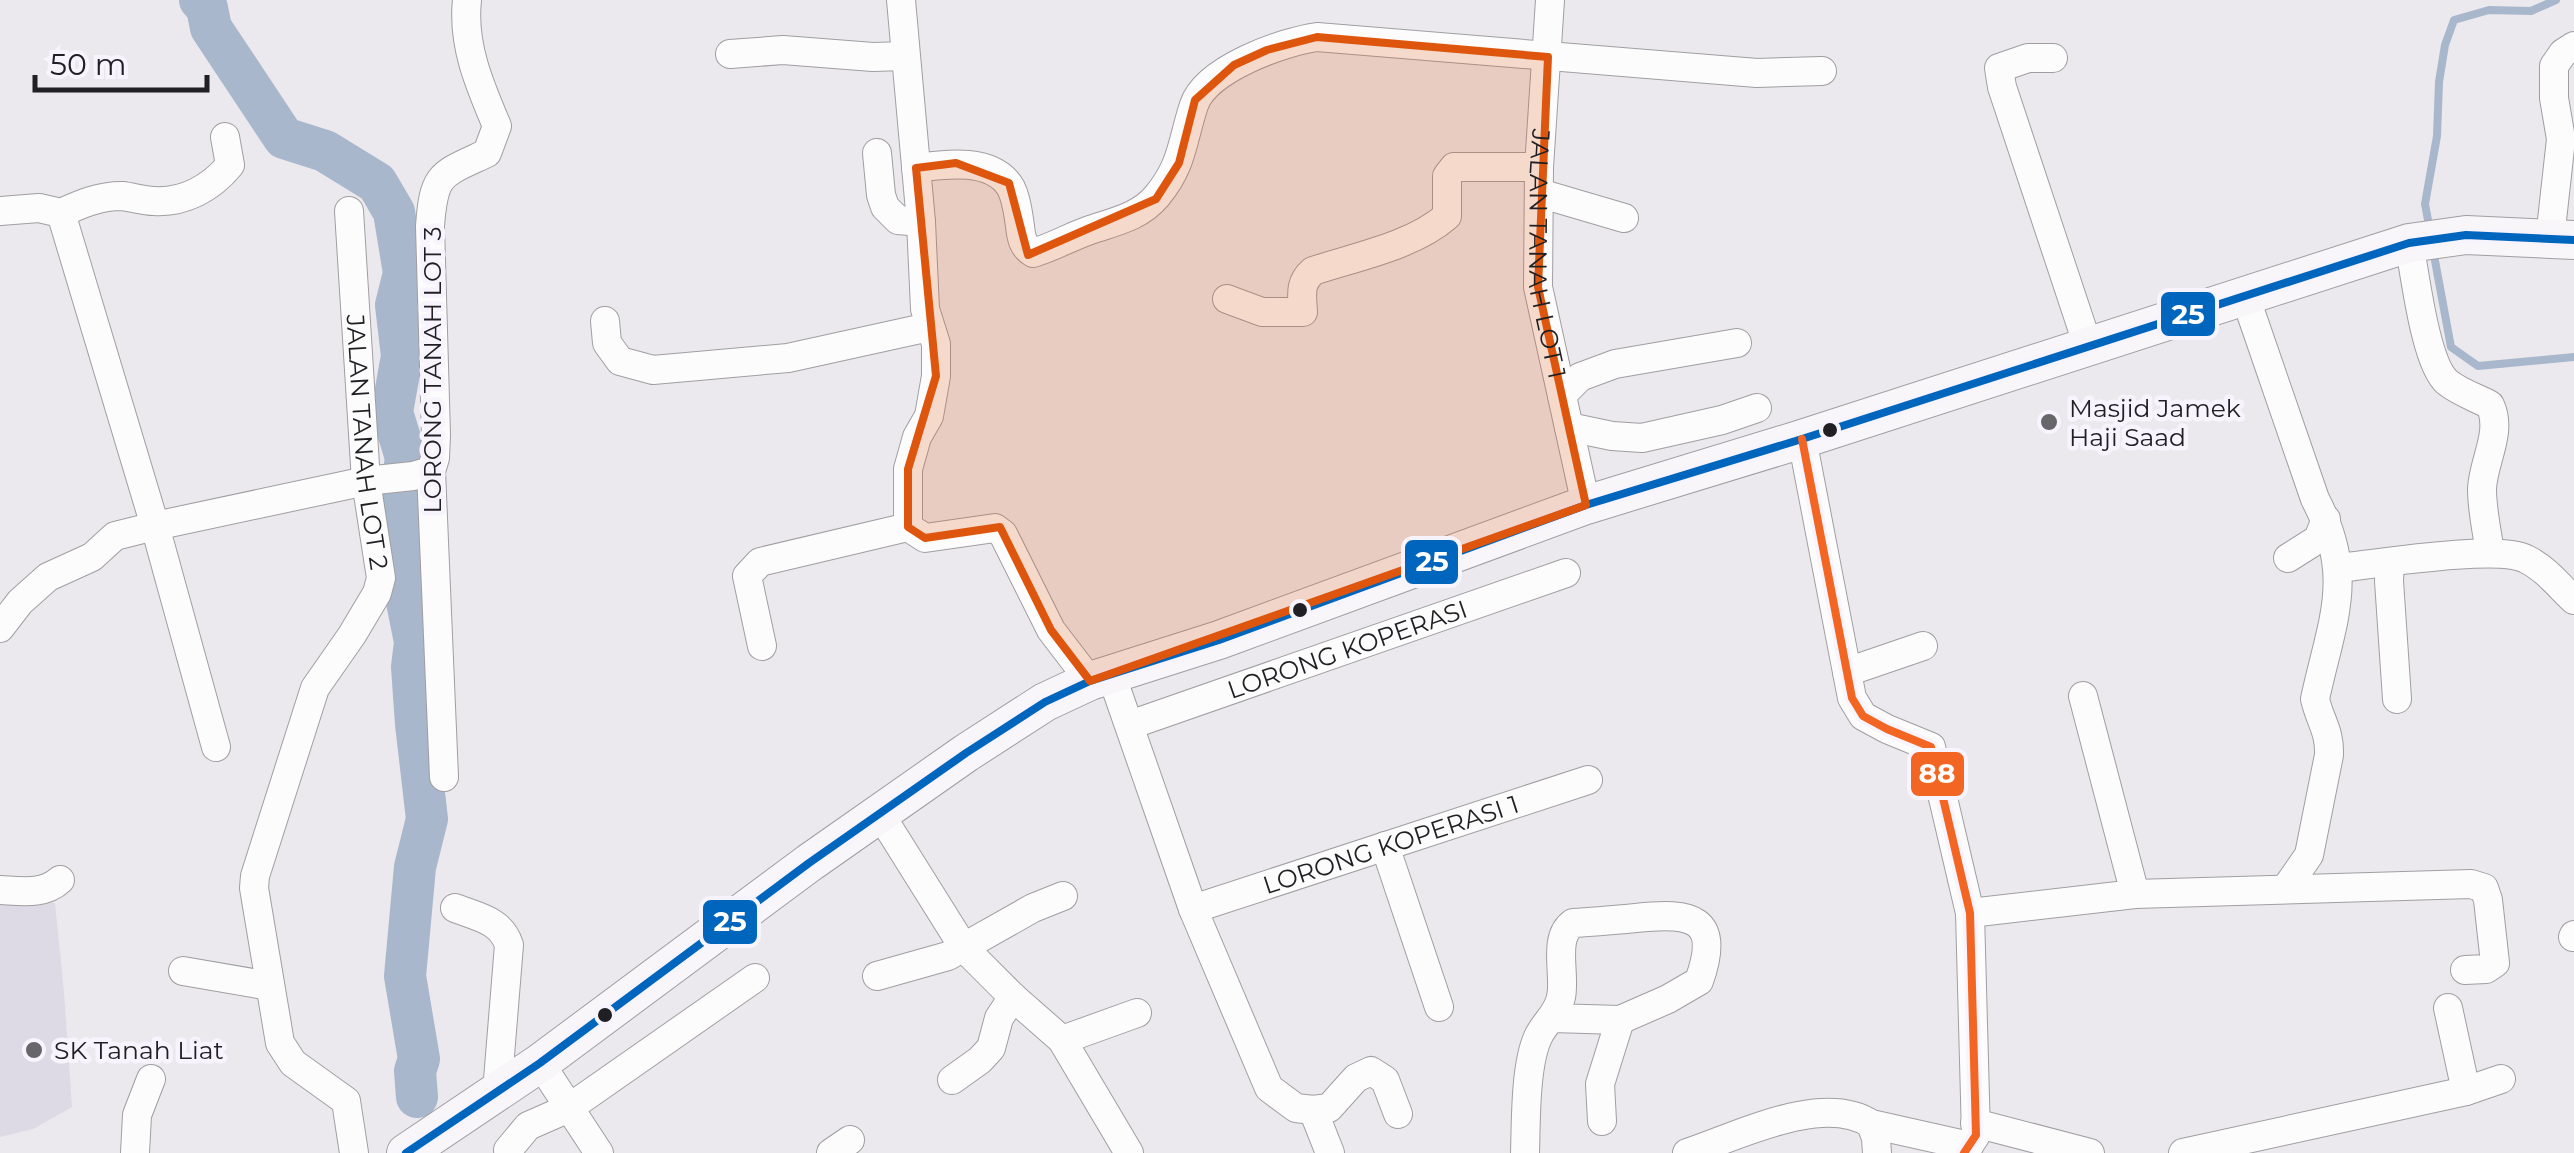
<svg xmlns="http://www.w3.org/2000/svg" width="2574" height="1153" viewBox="0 0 2574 1153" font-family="Montserrat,sans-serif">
	<rect width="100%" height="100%" fill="#ebe9ee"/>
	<polygon fill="#dedae5" points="0,897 55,903 64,992 72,1107 33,1129 0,1137"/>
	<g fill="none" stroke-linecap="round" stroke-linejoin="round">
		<g stroke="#a8b7cc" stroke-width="8">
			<polyline points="2430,231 2425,204 2437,136 2439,82 2445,45 2454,20 2489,10 2531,11 2556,0"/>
			<polyline points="2433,250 2451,347 2478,366 2574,357"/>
		</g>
		<polyline stroke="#a8b7cc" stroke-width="42" points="200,0 207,8 211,28 284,138 325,151 377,183 394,212 404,273 396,305 402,356 392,412 406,458 401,491 399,562 415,642 412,667 416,724 427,819 415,867 405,976 419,1059 415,1071 417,1097"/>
		<defs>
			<g id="street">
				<polyline points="901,0 921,222 925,309 936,344 936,376 929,416 917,437 908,469 908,527 925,538 995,528 1003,534 1051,630 1090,681"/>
				<path id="s1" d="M1550,0L1539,167L1538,287L1586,505"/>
				<polyline points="730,54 783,50 873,57 905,56"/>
				<polyline points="2053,58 2028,58 1999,68 2002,87 2088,346"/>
				<polyline points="877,153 881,195 885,207 898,220 921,222"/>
				<path d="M916,168C945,164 993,157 1011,188C1017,200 1018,213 1020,226C1021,237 1023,247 1033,253C1053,247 1070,237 1090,230C1113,222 1140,217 1157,196C1183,165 1182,141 1194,105C1206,69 1282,42 1317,37L1757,73L1822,71"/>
				<polyline points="1539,193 1624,218"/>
				<polyline points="0,211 39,208 61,213 155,526 366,481 413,476 431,471"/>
				<path id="s2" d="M349,211L366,481L381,578L377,593L352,635L315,688L255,876L254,888L280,1043L293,1063L346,1101L354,1153"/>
				<path d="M61,213C81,204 99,196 122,196C132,197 143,201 154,201C184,203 211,188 230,165L225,137"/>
				<polyline points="2550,238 2561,139 2554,98 2554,66 2563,53 2574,46"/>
				<path d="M2409,243C2415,273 2425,363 2447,382C2459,392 2477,398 2490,405C2503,432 2483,461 2482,489C2482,510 2487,532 2490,552"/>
				<path d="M2245,296L2315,499C2356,577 2332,620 2315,699C2320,721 2330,731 2329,755L2309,855L2286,888"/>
				<path d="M1227,299L1262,312H1303C1302,295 1299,283 1313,271C1355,257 1413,246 1447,216V176L1454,167H1539"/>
				<polyline points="605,321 607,343 620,361 653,370 788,358 929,327"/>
				<polyline points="1562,395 1580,377 1615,364 1737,343"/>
				<polyline points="1569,427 1612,436 1642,438 1722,420 1757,408"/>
				<polyline points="1802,439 1852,698 1863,716 1887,729 1931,747 1970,913 1976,1135 1964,1153"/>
				<polyline points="2288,558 2318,539 2326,519"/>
				<polyline points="2390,562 2389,581 2397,699"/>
				<path d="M2339,568C2376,564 2498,544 2526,559C2545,568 2559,586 2574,600"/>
				<polyline points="0,628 20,602 48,577 92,557 115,536 155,526 216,747"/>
				<polyline points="762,646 747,576 760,562 908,527"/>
				<polyline points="1847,672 1923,646"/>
				<polyline points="1111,674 1193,909 1269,1088 1296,1108 1313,1110 1329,1108 1356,1078 1371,1071 1385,1080 1398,1114"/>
				<polyline points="2083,696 2135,894"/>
				<path id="s3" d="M1130,725L1566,573"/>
				<path d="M444,777L431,471L435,458L436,435L430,226C434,173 440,175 487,153L497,126C480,86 462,45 467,0"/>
				<polyline points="880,814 964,948 1013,997 1062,1040 1129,1153"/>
				<polyline points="1385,846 1439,1007"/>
				<path d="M0,890C21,891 44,895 60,880"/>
				<path d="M455,908C478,917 501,920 509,945L497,1092"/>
				<path id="s4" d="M1193,909L1588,780"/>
				<polyline points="1970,913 2135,894 2471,884 2484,888 2488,900 2495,963 2486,969 2465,970"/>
				<polyline points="2573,937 2574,935"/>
				<polyline points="183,971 270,986"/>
				<polyline points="877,976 948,956 1033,908 1063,896"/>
				<polyline points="2448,1008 2466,1091"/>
				<polyline points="1062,1040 1137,1013"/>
				<polyline points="540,1063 599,1153"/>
				<polyline points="952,1080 980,1060 991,1048 999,1018 1013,997"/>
				<polyline points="1313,1110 1330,1153"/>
				<polyline points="1602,1121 1600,1084 1620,1020"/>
				<polyline points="1975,1123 2090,1153"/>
				<polyline points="1871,1124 1876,1138 1877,1153"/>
				<polyline points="508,1150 528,1126 569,1108 755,978"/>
				<polyline points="135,1153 137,1115 151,1079"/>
				<polyline points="831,1153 850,1140"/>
				<path d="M1525,1153C1526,1122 1525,1065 1538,1037C1545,1022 1558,1014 1561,997C1566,974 1552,938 1573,923C1594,922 1615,920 1636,918C1691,912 1722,917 1699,981L1668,999L1620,1020L1552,1018"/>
				<path d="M1687,1153C1736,1137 1823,1092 1871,1124L1969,1146"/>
				<polyline points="2183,1153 2466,1091 2501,1079"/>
			</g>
			<polyline id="secondary" points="406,1153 540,1063 809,863 966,753 1045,702 1090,681 1219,640 1586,505 1802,439 2409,243 2466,235 2574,240"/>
		</defs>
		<use href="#street" stroke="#a09ea2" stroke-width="30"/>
		<use href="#secondary" stroke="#a09ea2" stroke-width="40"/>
		<use href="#street" stroke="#fcfcfc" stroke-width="28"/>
		<use href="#secondary" stroke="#f8f6f8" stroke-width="38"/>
		<defs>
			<polyline id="bus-1" points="406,1153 540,1063 809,863 966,753 1045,702 1090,681 1219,640 1586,505 1802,439 2409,243 2466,235 2574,240"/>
			<polyline id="bus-2" points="1802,439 1852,698 1863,716 1887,729 1931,747 1970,913 1976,1135 1964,1153"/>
		</defs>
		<use href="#bus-1" stroke="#f7f4fd" stroke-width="15"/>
		<use href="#bus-2" stroke="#f7f4fd" stroke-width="15"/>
		<use href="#bus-1" stroke="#0065bd" stroke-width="8"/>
		<use href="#bus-2" stroke="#f26522" stroke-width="8"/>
	</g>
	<path fill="#de560d" fill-opacity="0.2" stroke="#de560d" stroke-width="8" stroke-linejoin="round" d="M1317,37L1548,57L1538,287L1586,505L1090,681L1051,630L1000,527L925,538L908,527V469L936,376L916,168L956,163L1009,183L1028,255L1156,199L1179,163L1195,100L1234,65L1267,50Z"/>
	<g fill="#67666a" stroke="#f7f4fd" stroke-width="4">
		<circle cx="2049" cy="422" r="10"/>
		<circle cx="34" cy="1050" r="10"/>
	</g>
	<g fill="#201f23" stroke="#f7f4fd" stroke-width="4">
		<circle cx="1830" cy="430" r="9"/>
		<circle cx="1300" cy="610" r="9"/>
		<circle cx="605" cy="1015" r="9"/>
	</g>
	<g text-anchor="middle" stroke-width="9" stroke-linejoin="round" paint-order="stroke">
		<g font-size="25" fill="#201f23" stroke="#f7f4fd">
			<text dy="9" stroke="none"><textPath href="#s1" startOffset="255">JALAN TANAH LOT 1</textPath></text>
			<text transform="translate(432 370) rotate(-90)" y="9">LORONG TANAH LOT 3</text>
			<text dy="9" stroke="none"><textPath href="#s2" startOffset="232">JALAN TANAH LOT 2</textPath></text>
			<text dy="9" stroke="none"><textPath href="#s3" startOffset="230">LORONG KOPERASI</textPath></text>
			<text dy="9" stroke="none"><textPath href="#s4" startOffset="208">LORONG KOPERASI 1</textPath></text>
		</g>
		<g font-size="25" fill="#201f23" stroke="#f7f4fd" text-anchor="start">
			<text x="2069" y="417">Masjid Jamek<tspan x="2069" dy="29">Haji Saad</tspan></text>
			<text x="54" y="1059">SK Tanah Liat</text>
		</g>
	</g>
	<g stroke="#f7f4fd" stroke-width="4">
		<rect x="2159" y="290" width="58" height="48" rx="10" fill="#0065bd"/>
		<rect x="1403" y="538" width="57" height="48" rx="10" fill="#0065bd"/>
		<rect x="1909" y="750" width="57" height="48" rx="10" fill="#f26522"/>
		<rect x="701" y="898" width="58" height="48" rx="10" fill="#0065bd"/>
	</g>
	<g font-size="28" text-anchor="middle" font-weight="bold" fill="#fff">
		<text x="2188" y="324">25</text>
		<text x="1432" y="571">25</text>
		<text x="1937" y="783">88</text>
		<text x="730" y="931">25</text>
	</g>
	<path d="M35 75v15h172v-15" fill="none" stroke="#201f23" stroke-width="5"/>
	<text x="50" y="75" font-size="30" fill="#201f23" stroke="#f7f4fd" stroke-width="8" paint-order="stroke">50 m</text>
</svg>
